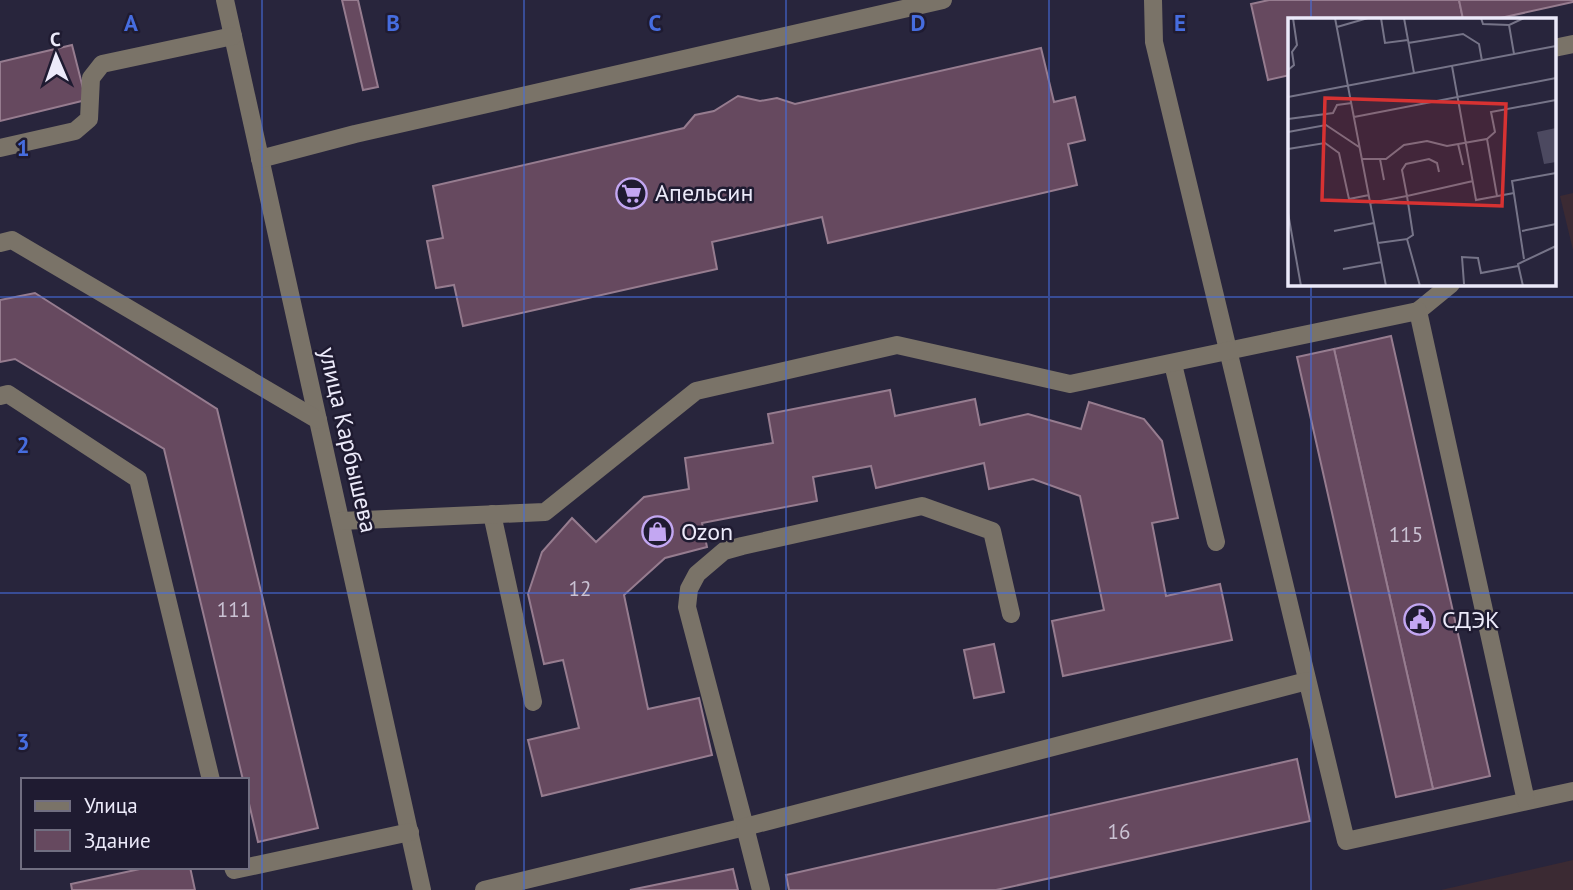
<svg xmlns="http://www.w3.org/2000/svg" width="1573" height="890" viewBox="0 0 1573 890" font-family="'PT Sans',sans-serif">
	<rect width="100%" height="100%" fill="#28253c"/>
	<g fill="#3b2a33">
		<polygon points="1573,193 1573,250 1560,196"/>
		<polygon points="1573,860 1573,890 1441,890"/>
	</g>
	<g fill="#66495f" stroke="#967c8f" stroke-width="2">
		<polygon points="342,0 358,0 378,87 363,90"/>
		<polygon points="1269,0 1459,0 1463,19 1290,19 1290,75 1268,80 1251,4"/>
		<polygon points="1459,0 1573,0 1573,2 1496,19 1463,19"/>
		<polygon points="72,45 86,100 0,121 0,62"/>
		<polygon points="1041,48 1054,102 1075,97 1085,140 1068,144 1077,185 828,243 822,217 712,242 717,269 463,326 454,285 436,288 427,241 443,238 433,186 684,128 695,115 714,111 738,96 760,101 777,98 795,104"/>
		<polygon points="35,293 217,409 318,828 258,842 247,795 247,780 243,780 164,449 15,359 0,362 0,300"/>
		<polygon points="1391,336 1490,776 1433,789 1334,349"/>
		<polygon points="1334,349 1433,789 1396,797 1297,357"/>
		<polygon points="890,390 895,416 975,399 980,425 1028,414 1081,429 1089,402 1144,419 1162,441 1178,518 1152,523 1166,596 1220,584 1232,640 1063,676 1052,621 1104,610 1080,496 1033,479 989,489 984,463 876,488 871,466 813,477 817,501 702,523 707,547 665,558 624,595 648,709 699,698 712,755 542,796 528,740 579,728 563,660 544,664 528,594 542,552 572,518 596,542 644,497 689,489 685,458 773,443 768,414"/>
		<polygon points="994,644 1004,692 974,698 964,650"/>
		<polygon points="1297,759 1310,821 996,890 789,890 786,875"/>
		<polygon points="149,867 190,867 195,890 72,890 71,884"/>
		<polygon points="733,869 738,890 630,890"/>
	</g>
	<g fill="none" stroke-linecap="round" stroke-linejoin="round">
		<g stroke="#7a7368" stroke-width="18">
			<polyline points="225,0 422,890"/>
			<polyline points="1153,0 1154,42 1346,841 1573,791"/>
			<polyline points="1554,48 1573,44"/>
			<polyline points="0,148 75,131 89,119 91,78 102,64 233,36"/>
			<polyline points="260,159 355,134 943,0"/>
			<polyline points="0,243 12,240 318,420"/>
			<polyline points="1418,311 1451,284"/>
			<polyline points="1173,364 1216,542"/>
			<polyline points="0,396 8,394 138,479 211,780"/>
			<polyline points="492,514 533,702"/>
			<polyline points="341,521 545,512 696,391 897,345 1070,384 1418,311 1526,801"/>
			<polyline points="233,867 234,870 410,832"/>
			<polyline points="484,890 745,827 687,607 689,589 697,574 724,551 742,546 922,506 992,531 1011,614"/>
			<polyline points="761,890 745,827 1307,681"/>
		</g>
	</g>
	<path fill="none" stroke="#466ddf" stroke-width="2" stroke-opacity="0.55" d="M262,0V890M524,0V890M786,0V890M1049,0V890M1311,0V19M1311,284V890M0,297H1573M0,593H1573"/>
	<defs>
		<symbol id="supermarket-ring" viewBox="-11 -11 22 22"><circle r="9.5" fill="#1f1b31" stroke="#c3a7f2" stroke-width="1.5"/><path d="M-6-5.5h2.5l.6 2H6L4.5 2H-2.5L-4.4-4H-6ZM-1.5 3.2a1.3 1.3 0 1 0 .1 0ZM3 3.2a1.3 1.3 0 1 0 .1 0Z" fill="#c3a7f2"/></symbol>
		<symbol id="shop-ring" viewBox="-11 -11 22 22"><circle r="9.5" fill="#1f1b31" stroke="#c3a7f2" stroke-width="1.5"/><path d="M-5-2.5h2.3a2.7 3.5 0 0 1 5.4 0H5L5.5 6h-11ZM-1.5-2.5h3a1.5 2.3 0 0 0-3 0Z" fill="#c3a7f2"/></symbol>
		<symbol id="civic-ring" viewBox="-11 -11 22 22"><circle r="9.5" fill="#1f1b31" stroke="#c3a7f2" stroke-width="1.5"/><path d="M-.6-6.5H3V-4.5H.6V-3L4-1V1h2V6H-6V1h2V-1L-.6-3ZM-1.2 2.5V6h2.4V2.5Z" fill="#c3a7f2"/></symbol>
	</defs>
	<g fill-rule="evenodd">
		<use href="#supermarket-ring" x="614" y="176" width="35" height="35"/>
		<use href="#shop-ring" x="640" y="514" width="35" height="35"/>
		<use href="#civic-ring" x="1402" y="602" width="35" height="35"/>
	</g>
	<g text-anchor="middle" stroke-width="5" stroke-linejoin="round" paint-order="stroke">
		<g font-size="21" fill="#cac2d3">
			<text x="1406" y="542">115</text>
			<text x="580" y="596">12</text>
			<text x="234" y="617">111</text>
			<text x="1119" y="839">16</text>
		</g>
		<g font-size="24" fill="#eceafa" stroke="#1f1b31" text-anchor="start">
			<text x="655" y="201">Апельсин</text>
			<text x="681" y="540">Ozon</text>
			<text x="1442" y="628">СДЭК</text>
		</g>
		<g font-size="24" fill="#eceafa" stroke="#1f1b31">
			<text transform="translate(348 440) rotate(77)" y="8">улица Карбышева</text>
		</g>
	</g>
	<g transform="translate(1288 18)">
		<rect width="268" height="268" fill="#28253c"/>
		<path d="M268,110V144L256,146L249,114Z" fill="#4c4960"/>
		<path fill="none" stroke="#767488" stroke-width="2" d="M47,0L98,268M93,0L97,25L120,22M116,0L126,55M193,0L195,6L221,7M49,9L80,0M120,25L175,16L191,26L194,43M226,36L221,7L236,0M164,48L188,182L226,175M0,52L6,47L4,34L9,27L5,0M0,79L268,28M66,99L268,60M0,101L45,95L49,87L64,85M0,114L38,107L71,129M199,121L207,114L203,94L268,82M170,126L175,147M0,131L37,125L51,135L61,181L81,177M74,141H98L116,127L139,123L159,128L199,121L209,178M92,141L96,162M82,185L119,178L114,152L118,146L141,141L149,145L151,154M0,195L13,268M46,213L86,205M234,213L268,206M119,221L125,217L119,178L185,163M90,225L119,221L132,268M236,241L224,163L268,155M55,251L94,244M176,266L174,239L190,240L193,255L230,248M235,268L230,246L268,228"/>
		<path fill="#d73232" fill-opacity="0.15" stroke="#d73232" stroke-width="3.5" d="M37,80L218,86L214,188L34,182Z"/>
		<rect width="268" height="268" fill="none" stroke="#eceafa" stroke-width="3.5"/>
	</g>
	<g font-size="23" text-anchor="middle" font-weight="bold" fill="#466ddf" stroke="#1f1b31" stroke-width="5" stroke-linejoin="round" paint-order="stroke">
		<text x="131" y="31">A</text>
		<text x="393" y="31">B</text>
		<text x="655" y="31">C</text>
		<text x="918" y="31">D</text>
		<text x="1180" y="31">E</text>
		<text x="23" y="156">1</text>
		<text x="23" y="453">2</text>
		<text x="23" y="750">3</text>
	</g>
	<rect x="21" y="778" width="228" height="91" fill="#1f1b31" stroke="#716e81" stroke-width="2"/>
	<rect x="35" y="801" width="35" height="10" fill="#7a7368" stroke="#716e81" stroke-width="2"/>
	<text x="84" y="813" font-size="21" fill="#eceafa">Улица</text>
	<rect x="35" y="830" width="35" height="21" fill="#66495f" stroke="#716e81" stroke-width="2"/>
	<text x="84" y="848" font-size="21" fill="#eceafa">Здание</text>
	<g transform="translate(56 56) rotate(358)" stroke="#1f1b31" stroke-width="5" paint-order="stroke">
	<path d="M0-5L12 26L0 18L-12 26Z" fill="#eceafa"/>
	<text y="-10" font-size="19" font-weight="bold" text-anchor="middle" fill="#eceafa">С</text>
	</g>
</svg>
